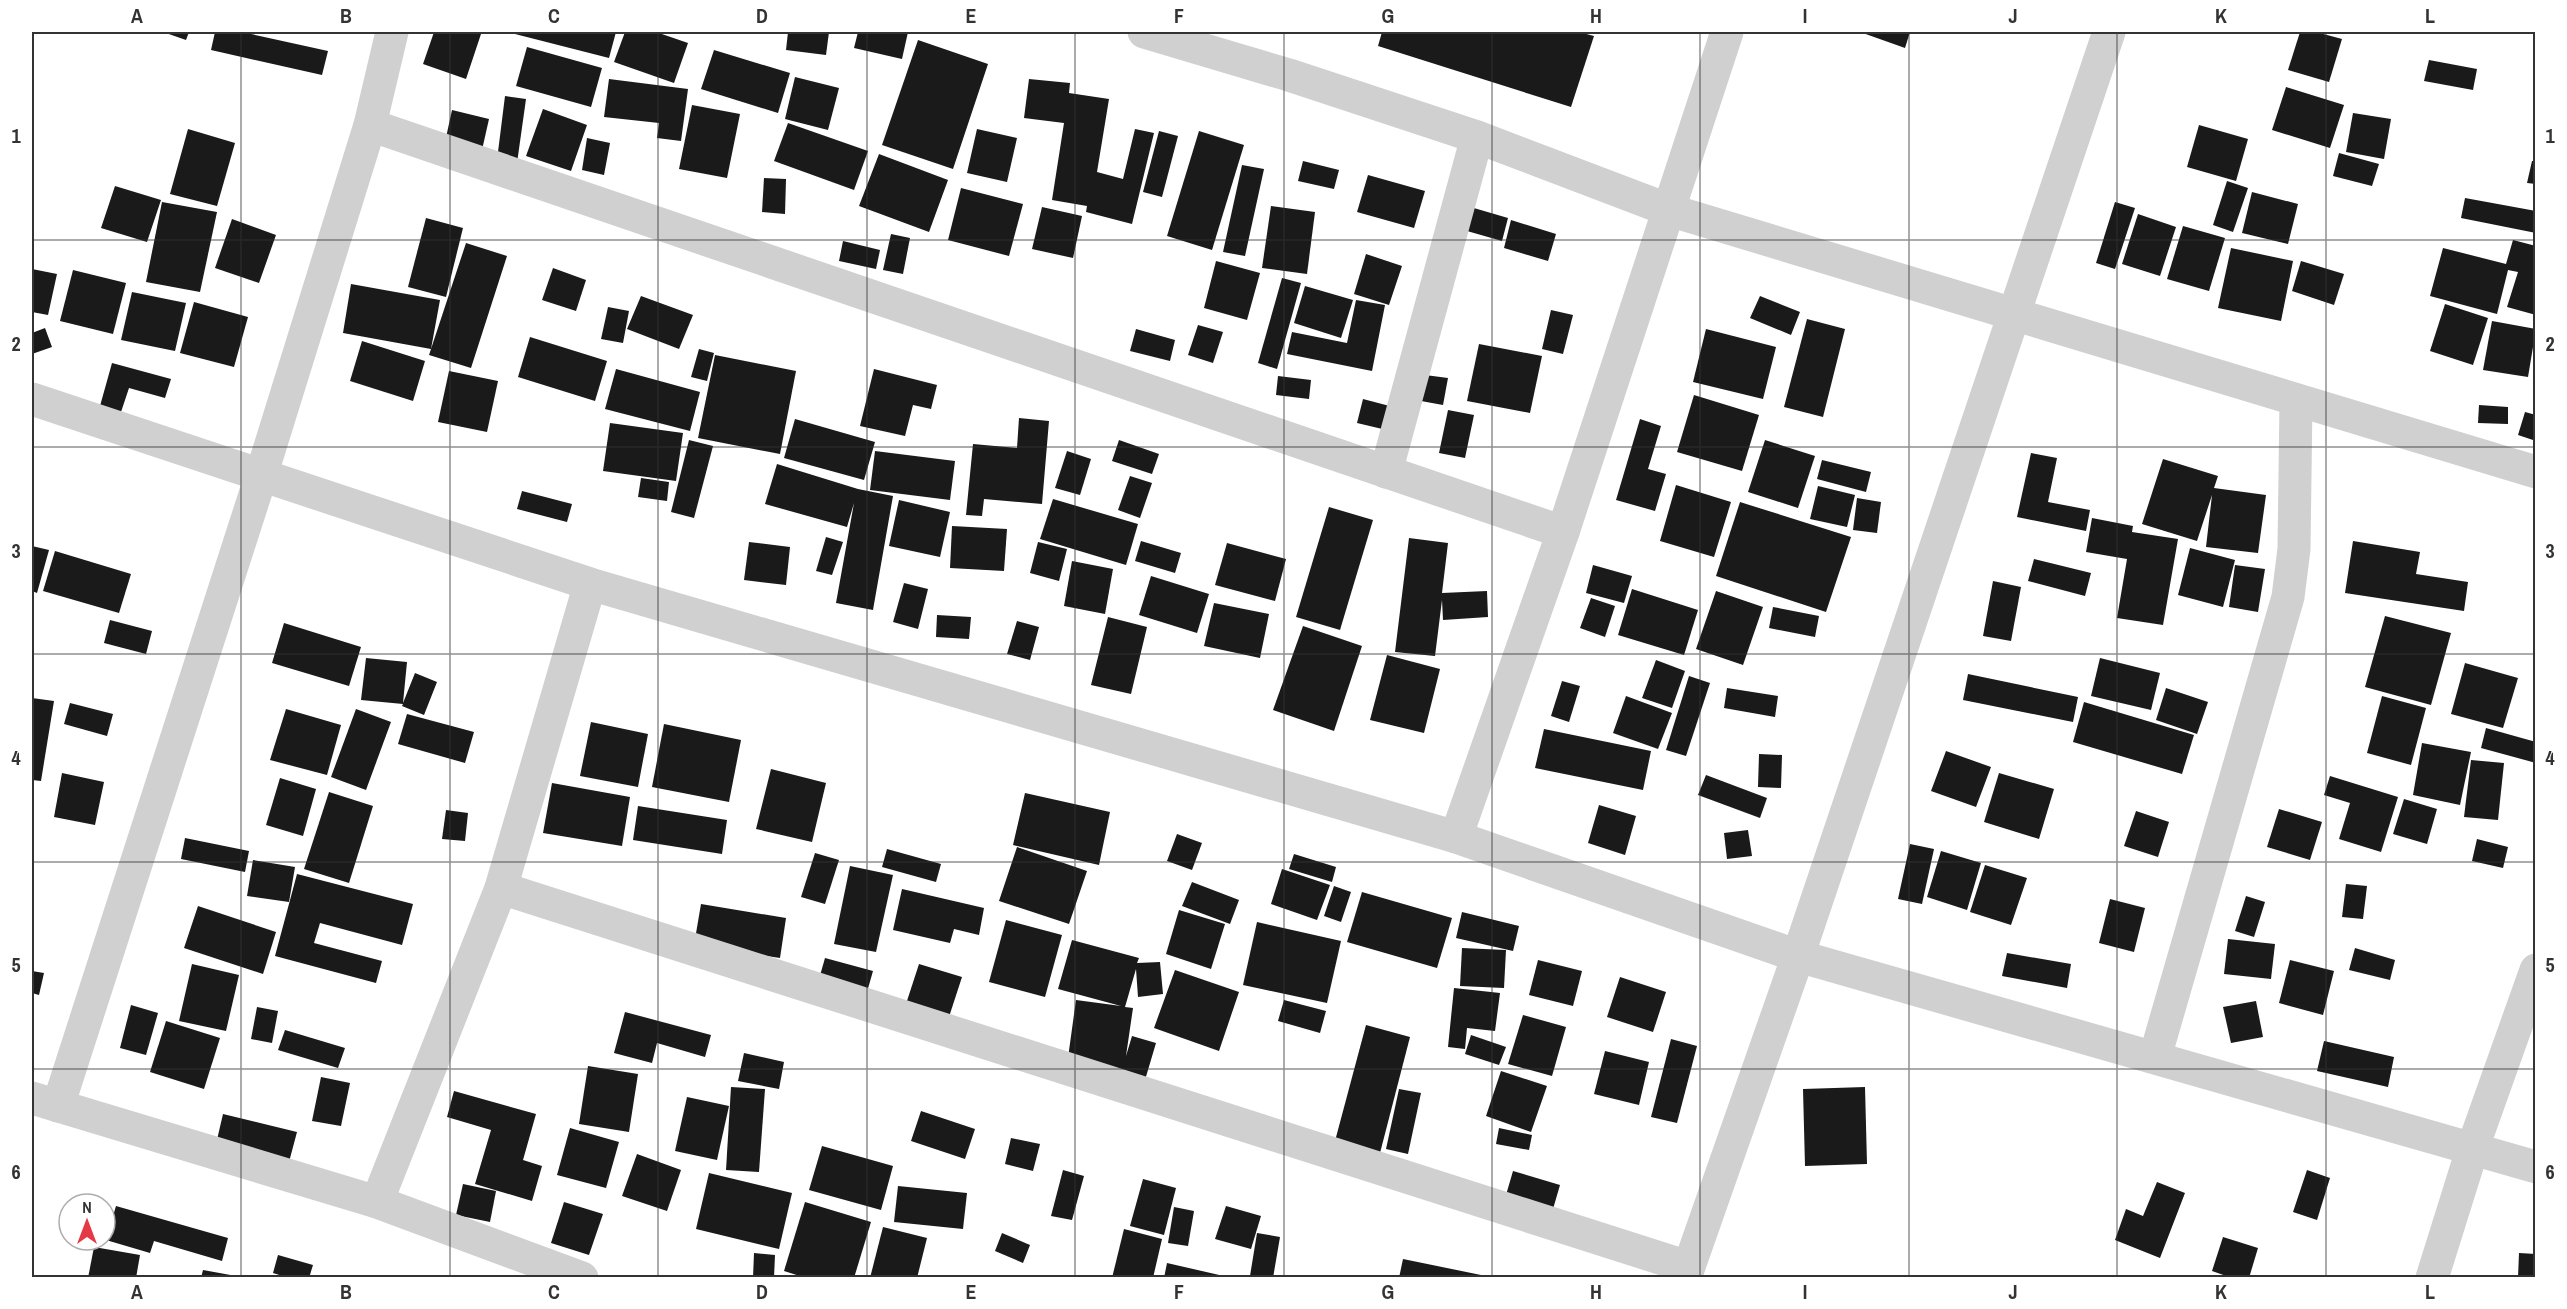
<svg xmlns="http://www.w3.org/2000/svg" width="2567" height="1309" viewBox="0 0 2567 1309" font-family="'Archivo Narrow',sans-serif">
	<rect width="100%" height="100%" fill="#fff"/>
	<g fill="#1a1a1a">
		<polygon points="163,32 189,32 186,40"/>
		<polygon points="215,32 242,32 328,51 322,75 211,50"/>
		<polygon points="434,32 481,34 466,79 423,64"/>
		<polygon points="515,32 616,32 609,58 515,34"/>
		<polygon points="625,32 656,32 688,43 674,83 614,62"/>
		<polygon points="788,32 829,32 826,55 786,50"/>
		<polygon points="858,32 908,32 902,59 854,48"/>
		<polygon points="1382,32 1579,32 1594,36 1571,107 1378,46"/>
		<polygon points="1860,32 1910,32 1905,48"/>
		<polygon points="2300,32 2316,32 2342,39 2329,82 2288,70"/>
		<polygon points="918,40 988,64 953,169 882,145"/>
		<polygon points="527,47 602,68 591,107 516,86"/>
		<polygon points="714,50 790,73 778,113 701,89"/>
		<polygon points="2429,60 2477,69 2473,90 2424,81"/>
		<polygon points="795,77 839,88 828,130 785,119"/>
		<polygon points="609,79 688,89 681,141 657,138 659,123 604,117"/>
		<polygon points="1029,79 1070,83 1069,93 1109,99 1097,172 1123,179 1135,129 1154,133 1132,224 1086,212 1087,206 1052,200 1064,123 1024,118"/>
		<polygon points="2286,87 2344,105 2330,148 2272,130"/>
		<polygon points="505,96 526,99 517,163 497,160"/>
		<polygon points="692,105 740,114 727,178 679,169"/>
		<polygon points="543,109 587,125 571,171 526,156"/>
		<polygon points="452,110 489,119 482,150 445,142"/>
		<polygon points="2353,113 2391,119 2384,159 2346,152"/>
		<polygon points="788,123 868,151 854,190 774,161"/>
		<polygon points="2199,125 2248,139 2236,181 2187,167"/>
		<polygon points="188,129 235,143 217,206 170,194"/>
		<polygon points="977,129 1017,138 1007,182 967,173"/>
		<polygon points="1159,131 1178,136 1162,197 1143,192"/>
		<polygon points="1199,131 1244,145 1212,250 1167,236"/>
		<polygon points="587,138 610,143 604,175 582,170"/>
		<polygon points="2339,153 2379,164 2372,186 2333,176"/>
		<polygon points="879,154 948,180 929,232 859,206"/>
		<polygon points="1303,161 1339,170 1334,189 1298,181"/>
		<polygon points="2532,161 2536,161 2536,184 2527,183"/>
		<polygon points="1242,165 1264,169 1245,256 1223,252"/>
		<polygon points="1368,175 1425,191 1414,228 1357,212"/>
		<polygon points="764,178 786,179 785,214 762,212"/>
		<polygon points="2227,181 2248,188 2233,232 2213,225"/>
		<polygon points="115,186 161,200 147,242 101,228"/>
		<polygon points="961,188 1023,204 1009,256 948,240"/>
		<polygon points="2252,192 2298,204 2288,244 2242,233"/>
		<polygon points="2465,198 2536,211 2536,233 2461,218"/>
		<polygon points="162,202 217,212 200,292 146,282"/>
		<polygon points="2115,202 2135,208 2115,269 2096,263"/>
		<polygon points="1271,206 1315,212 1307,274 1262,268"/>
		<polygon points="1467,206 1508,218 1502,241 1460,229"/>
		<polygon points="1042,207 1082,216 1073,258 1032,249"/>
		<polygon points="2138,214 2176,227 2160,276 2122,264"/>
		<polygon points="426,218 463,228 446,297 408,287"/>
		<polygon points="232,219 276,235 259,283 215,268"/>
		<polygon points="1511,220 1556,234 1548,261 1504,248"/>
		<polygon points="2183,226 2225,238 2209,291 2167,279"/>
		<polygon points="891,234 910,238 903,274 883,270"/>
		<polygon points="2513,240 2536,246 2536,315 2507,307 2518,272 2508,270 2497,314 2430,296 2443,248 2506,264"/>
		<polygon points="843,241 880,250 876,269 839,261"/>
		<polygon points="466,243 507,256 471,368 429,355 431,349 343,333 351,284 440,300 431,349"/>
		<polygon points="2231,248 2293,261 2281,321 2218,308"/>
		<polygon points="1366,254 1402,266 1389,305 1354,294"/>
		<polygon points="1216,261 1260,273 1247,320 1204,308"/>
		<polygon points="2301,261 2344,274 2334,305 2292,291"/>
		<polygon points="553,268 586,280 576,311 542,300"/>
		<polygon points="32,269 57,274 48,315 32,312"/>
		<polygon points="73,270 126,283 113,334 60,321"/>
		<polygon points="1282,278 1301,283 1277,369 1258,363"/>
		<polygon points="1305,286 1353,300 1341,338 1294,323"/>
		<polygon points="132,292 186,303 175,351 121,340"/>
		<polygon points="641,296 693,315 679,349 627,329"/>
		<polygon points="1760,296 1800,312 1791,335 1750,318"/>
		<polygon points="1356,300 1385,305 1372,371 1287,354 1292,332 1347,343"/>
		<polygon points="194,302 248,317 234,367 180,353"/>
		<polygon points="2445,304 2488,318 2473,365 2430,351"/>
		<polygon points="608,307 629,311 623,343 601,339"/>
		<polygon points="1551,310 1573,315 1563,354 1542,349"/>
		<polygon points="1807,319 1845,329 1823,417 1784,407"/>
		<polygon points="2492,321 2536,329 2528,377 2483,370"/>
		<polygon points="1198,325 1223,332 1213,363 1188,355"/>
		<polygon points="45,328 52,347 32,354 32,333"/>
		<polygon points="1136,329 1175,340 1170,361 1130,351"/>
		<polygon points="1706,329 1776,347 1763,399 1693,382"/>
		<polygon points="530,337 607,361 595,401 518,377"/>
		<polygon points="362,341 425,361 413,401 350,381"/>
		<polygon points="1479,344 1542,356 1530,413 1467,401"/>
		<polygon points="699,349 714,353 707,381 691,377"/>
		<polygon points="715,355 796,371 780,454 698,438"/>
		<polygon points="112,363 171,379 165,398 129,388 121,412 100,406"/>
		<polygon points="616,369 700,392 690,431 605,409"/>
		<polygon points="874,369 937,385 931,409 913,405 905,436 860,426"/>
		<polygon points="449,371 498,381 487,432 438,422"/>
		<polygon points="1425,375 1448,378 1443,405 1421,401"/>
		<polygon points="1278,376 1311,380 1309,399 1276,395"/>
		<polygon points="1694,395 1759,415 1742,471 1677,452"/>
		<polygon points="1363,399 1401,409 1395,432 1357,423"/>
		<polygon points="2479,405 2508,407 2508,424 2478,423"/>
		<polygon points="1448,410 1474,415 1465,458 1439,453"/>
		<polygon points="2525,412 2536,415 2536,441 2518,435"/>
		<polygon points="1019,418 1049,421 1042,504 984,499 982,516 966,515 973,444 1017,448"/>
		<polygon points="795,419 875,442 864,480 784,458"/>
		<polygon points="1640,419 1661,426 1648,469 1666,474 1655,511 1616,500"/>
		<polygon points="610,423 683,433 676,481 603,471"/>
		<polygon points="689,440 713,446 694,518 671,512"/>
		<polygon points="1119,440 1159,454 1152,474 1112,461"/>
		<polygon points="1765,440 1815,456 1798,508 1748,492"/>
		<polygon points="875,451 955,461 950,500 870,490"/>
		<polygon points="1067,451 1091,459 1080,495 1055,488"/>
		<polygon points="2031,453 2057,458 2048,502 2090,510 2086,531 2017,517"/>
		<polygon points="2163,459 2218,476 2214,488 2266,495 2258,553 2206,547 2212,495 2197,541 2142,524"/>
		<polygon points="1822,460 1871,472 1866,492 1817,479"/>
		<polygon points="777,464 858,489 893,496 873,610 836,603 854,503 847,527 765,504"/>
		<polygon points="1130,476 1152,483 1140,518 1118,510"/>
		<polygon points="641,478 669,482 667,501 638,497"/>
		<polygon points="1676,485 1731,502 1714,557 1660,541"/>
		<polygon points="1818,486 1855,495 1847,527 1810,519"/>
		<polygon points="522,491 572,504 567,522 517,509"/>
		<polygon points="1857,498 1881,502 1877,533 1853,530"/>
		<polygon points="1053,499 1138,524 1126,565 1040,539"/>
		<polygon points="899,500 950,512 940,557 889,546"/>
		<polygon points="1740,502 1851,537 1826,612 1716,576"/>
		<polygon points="1329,507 1373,520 1340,630 1296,617"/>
		<polygon points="2092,518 2133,526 2132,532 2178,539 2163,625 2117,618 2127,559 2086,552"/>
		<polygon points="952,526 1007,529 1004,571 950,568"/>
		<polygon points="826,537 843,542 832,575 816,571"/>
		<polygon points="1409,538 1448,543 1442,593 1487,591 1488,617 1443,620 1442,600 1435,656 1395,652"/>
		<polygon points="1141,541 1181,553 1175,573 1135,561"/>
		<polygon points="2353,541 2420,552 2416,574 2468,582 2464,611 2345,593"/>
		<polygon points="749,542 790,547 786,585 744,580"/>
		<polygon points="1038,542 1067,549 1059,581 1030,573"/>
		<polygon points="1227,543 1286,559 1275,601 1215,585"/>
		<polygon points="32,546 49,550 37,593 32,591"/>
		<polygon points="2190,548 2235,560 2223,607 2178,595"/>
		<polygon points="55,551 131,574 119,613 43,591"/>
		<polygon points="2034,559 2091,573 2085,596 2028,581"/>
		<polygon points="1072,561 1113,569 1105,614 1064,606"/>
		<polygon points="1593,565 1632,576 1624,603 1586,593"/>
		<polygon points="2235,565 2265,569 2258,612 2229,607"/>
		<polygon points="1151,576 1209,594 1197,633 1139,615"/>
		<polygon points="1993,581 2021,587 2011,641 1983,636"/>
		<polygon points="904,583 928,589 918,629 893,622"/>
		<polygon points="1632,589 1698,610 1684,655 1618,635"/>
		<polygon points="1716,591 1763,607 1743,665 1696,649"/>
		<polygon points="1591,598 1615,606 1605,637 1580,628"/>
		<polygon points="1214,603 1269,614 1260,658 1204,646"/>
		<polygon points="1773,607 1819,616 1815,637 1769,628"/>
		<polygon points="937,615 971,617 969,639 936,637"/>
		<polygon points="2385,616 2451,633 2431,705 2365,687"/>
		<polygon points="1108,617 1147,627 1131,694 1091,685"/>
		<polygon points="110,620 152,631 146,654 104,643"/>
		<polygon points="1017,621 1039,627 1030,660 1007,654"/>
		<polygon points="284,623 361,647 349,686 272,663"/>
		<polygon points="1303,626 1362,646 1334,731 1273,710"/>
		<polygon points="1387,655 1440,669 1424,733 1370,720"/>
		<polygon points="366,658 407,662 403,703 415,673 437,682 424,715 402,706 403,704 361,700"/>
		<polygon points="2100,658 2160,673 2151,710 2091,696"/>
		<polygon points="1656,660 1685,671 1672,708 1642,698"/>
		<polygon points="2465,663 2518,678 2503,728 2451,714"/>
		<polygon points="1968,674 2078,697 2073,722 1963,700"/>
		<polygon points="1689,676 1710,683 1686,756 1666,750"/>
		<polygon points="1562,681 1580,686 1569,722 1551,716"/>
		<polygon points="1727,688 1778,696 1775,717 1724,708"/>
		<polygon points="2166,688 2208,702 2197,734 2156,720"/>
		<polygon points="1626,696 1672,713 1658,749 1613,733"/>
		<polygon points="2382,696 2426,708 2411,765 2367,753"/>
		<polygon points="32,698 54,701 41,781 32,780"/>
		<polygon points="2084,702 2194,735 2182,774 2073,742"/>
		<polygon points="70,703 113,714 107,736 64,724"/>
		<polygon points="286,709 341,725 327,775 270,760"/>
		<polygon points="356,709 391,722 366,790 331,777"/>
		<polygon points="407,714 474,732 465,763 398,744"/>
		<polygon points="591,722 648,734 638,787 580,776"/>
		<polygon points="664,724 741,740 729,802 652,787"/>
		<polygon points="2486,728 2536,742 2536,763 2481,748"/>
		<polygon points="1544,729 1651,751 1643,790 1535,768"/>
		<polygon points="2422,743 2471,752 2460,805 2413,795"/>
		<polygon points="1946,751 1991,767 1976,807 1931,791"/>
		<polygon points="1759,754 1782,755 1781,788 1758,787"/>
		<polygon points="2471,760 2504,763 2498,820 2464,817"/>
		<polygon points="771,769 826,783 812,842 756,829"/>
		<polygon points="62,773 104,782 95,825 54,817"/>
		<polygon points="1999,773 2054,789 2039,839 1984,822"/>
		<polygon points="1706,775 1767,798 1760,818 1698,795"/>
		<polygon points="2330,776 2398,797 2381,852 2339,839 2350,803 2324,795"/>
		<polygon points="280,778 316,789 303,836 266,825"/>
		<polygon points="552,783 630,797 622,846 543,833"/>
		<polygon points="329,792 373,806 349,883 304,869"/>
		<polygon points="1025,793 1110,812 1099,865 1013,845"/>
		<polygon points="2404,799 2437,809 2427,844 2393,834"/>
		<polygon points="1599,805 1636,816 1625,855 1588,843"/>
		<polygon points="638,806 727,820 722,854 633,840"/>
		<polygon points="2279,809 2322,822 2310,860 2267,847"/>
		<polygon points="446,810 468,813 465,841 442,839"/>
		<polygon points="2136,811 2169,822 2158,857 2124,846"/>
		<polygon points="1748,830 1752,856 1727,859 1724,833"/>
		<polygon points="1177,834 1202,843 1192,870 1167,861"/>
		<polygon points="185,838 249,851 245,872 181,859"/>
		<polygon points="2477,839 2508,847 2503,868 2472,861"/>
		<polygon points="1910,844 1934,849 1922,904 1898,899"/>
		<polygon points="1017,847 1087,871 1069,924 999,901"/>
		<polygon points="887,849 941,864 936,882 882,867"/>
		<polygon points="1941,851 1981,863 1967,910 1927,897"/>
		<polygon points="815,853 839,860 825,904 801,897"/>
		<polygon points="1294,854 1336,867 1332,882 1289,869"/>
		<polygon points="253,860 295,867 289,902 247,896"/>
		<polygon points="1985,865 2027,878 2011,925 1970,912"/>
		<polygon points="850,866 893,875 876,952 834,944"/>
		<polygon points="1282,869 1330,885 1317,920 1271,904"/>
		<polygon points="297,874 413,904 402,945 320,923 314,943 382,961 376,983 275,956"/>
		<polygon points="1192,882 1239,900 1230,924 1182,906"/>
		<polygon points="2346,884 2367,886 2363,919 2342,917"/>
		<polygon points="1334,886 1351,892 1341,922 1324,916"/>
		<polygon points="902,889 984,908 979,935 954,929 950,943 893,930"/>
		<polygon points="1362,892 1452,918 1437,968 1347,942"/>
		<polygon points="2246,896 2265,902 2254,937 2235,931"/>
		<polygon points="2110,899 2145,908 2134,952 2099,943"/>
		<polygon points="701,904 786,918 780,958 694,945"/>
		<polygon points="198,906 276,932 263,974 184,948"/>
		<polygon points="1179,910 1225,924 1211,969 1166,954"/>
		<polygon points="1462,912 1519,926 1513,951 1456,938"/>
		<polygon points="1006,920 1062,935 1045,997 989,982"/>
		<polygon points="1257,922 1341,941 1327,1003 1243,985"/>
		<polygon points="2228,939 2275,944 2271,979 2224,974"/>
		<polygon points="1072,940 1139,958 1137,963 1160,962 1163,994 1138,997 1136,969 1125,1007 1133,1008 1126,1056 1132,1036 1156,1043 1145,1080 1067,1065 1076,1000 1121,1006 1058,989"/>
		<polygon points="1462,948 1506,950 1504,988 1460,986"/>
		<polygon points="2355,948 2395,960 2390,980 2349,970"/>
		<polygon points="2007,953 2071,964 2067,988 2002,976"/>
		<polygon points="825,958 873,971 867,992 819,979"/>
		<polygon points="1538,960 1582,971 1573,1006 1529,995"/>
		<polygon points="2290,960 2334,971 2323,1015 2279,1003"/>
		<polygon points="192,964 239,975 226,1031 179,1021"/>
		<polygon points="919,964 962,977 948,1020 905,1007"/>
		<polygon points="1175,970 1239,992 1219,1051 1154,1028"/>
		<polygon points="32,971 44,973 39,995 32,993"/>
		<polygon points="1620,977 1666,992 1653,1032 1607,1017"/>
		<polygon points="1454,988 1500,993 1495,1031 1467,1028 1465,1049 1448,1047"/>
		<polygon points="1284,1000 1326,1011 1320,1033 1278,1021"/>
		<polygon points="2256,1001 2263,1037 2231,1043 2223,1007"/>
		<polygon points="131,1005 158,1013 146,1055 120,1048"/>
		<polygon points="257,1007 278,1011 272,1043 251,1039"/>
		<polygon points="625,1012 711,1035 705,1057 657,1043 652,1063 614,1053"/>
		<polygon points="1523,1015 1566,1027 1552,1076 1508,1064"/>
		<polygon points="166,1021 220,1038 204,1089 150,1072"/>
		<polygon points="1366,1025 1410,1037 1380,1153 1335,1141"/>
		<polygon points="285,1030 345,1048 338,1068 278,1050"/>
		<polygon points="1471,1035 1506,1047 1499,1065 1465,1054"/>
		<polygon points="1671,1039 1697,1046 1677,1123 1651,1117"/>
		<polygon points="2324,1041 2394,1057 2388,1087 2317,1071"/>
		<polygon points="1605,1051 1649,1062 1639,1105 1594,1094"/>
		<polygon points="744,1053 784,1062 779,1089 738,1081"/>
		<polygon points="588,1066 638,1074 629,1132 579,1124"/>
		<polygon points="1501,1071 1547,1086 1531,1132 1486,1116"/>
		<polygon points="321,1077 350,1083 341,1126 312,1121"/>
		<polygon points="731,1087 765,1089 759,1172 726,1170"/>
		<polygon points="1865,1087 1867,1164 1805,1166 1803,1089"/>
		<polygon points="1399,1089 1421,1093 1408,1154 1386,1149"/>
		<polygon points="454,1091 536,1114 523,1160 542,1166 532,1201 475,1184 491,1130 447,1117"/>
		<polygon points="687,1097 729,1106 717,1160 675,1151"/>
		<polygon points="921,1111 975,1129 965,1159 911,1141"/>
		<polygon points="223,1114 297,1132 289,1162 216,1144"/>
		<polygon points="570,1128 619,1142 606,1188 557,1175"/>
		<polygon points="1499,1128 1532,1135 1529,1150 1496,1144"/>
		<polygon points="1011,1138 1040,1144 1033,1171 1005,1164"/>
		<polygon points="822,1146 893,1166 881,1210 809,1190"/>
		<polygon points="637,1154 681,1170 667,1211 622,1196"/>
		<polygon points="1063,1170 1084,1176 1072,1220 1051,1216"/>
		<polygon points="2307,1170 2330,1178 2317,1220 2293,1212"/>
		<polygon points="1513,1171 1560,1185 1553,1209 1506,1195"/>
		<polygon points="709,1173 792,1193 779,1249 696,1229"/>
		<polygon points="1143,1179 1176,1188 1164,1235 1130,1226"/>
		<polygon points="2157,1182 2185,1193 2160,1258 2115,1240 2126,1209 2143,1216"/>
		<polygon points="463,1184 496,1191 490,1222 456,1215"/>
		<polygon points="898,1186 967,1193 963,1229 894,1222"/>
		<polygon points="564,1202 603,1214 589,1255 551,1243"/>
		<polygon points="805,1202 871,1222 854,1278 806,1278 784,1271"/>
		<polygon points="116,1206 228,1238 222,1261 154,1241 150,1253 106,1240"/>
		<polygon points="1226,1206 1261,1216 1251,1249 1215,1239"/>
		<polygon points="1174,1207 1194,1211 1188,1246 1168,1243"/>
		<polygon points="883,1227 927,1238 917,1278 870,1278"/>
		<polygon points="1124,1229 1162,1239 1153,1278 1112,1278"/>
		<polygon points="1002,1233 1030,1245 1023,1263 995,1251"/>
		<polygon points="1257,1233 1280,1237 1273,1278 1250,1276"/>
		<polygon points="2223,1237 2258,1248 2249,1278 2232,1278 2212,1271"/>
		<polygon points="94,1247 140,1255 136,1278 88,1278"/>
		<polygon points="754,1253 775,1255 774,1278 753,1278"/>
		<polygon points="2519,1253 2536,1254 2536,1278 2518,1278"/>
		<polygon points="278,1255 313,1265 309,1278 289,1278 273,1273"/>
		<polygon points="1403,1259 1481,1275 1480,1278 1399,1278"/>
		<polygon points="1167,1263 1228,1277 1228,1278 1164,1278"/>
		<polygon points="203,1270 236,1276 236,1278 201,1278"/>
	</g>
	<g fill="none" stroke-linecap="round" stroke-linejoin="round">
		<g stroke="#d0d0d0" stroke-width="33">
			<polyline points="1144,32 1289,75 1477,137 1669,210 2536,472"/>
			<polyline points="370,125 1563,532"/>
			<polyline points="32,399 590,584 1456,837 1798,956 2536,1167"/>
			<polyline points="1386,472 1477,137"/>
			<polyline points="1456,837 1563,532 1727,32"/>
			<polyline points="501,888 1688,1267"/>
			<polyline points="2155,1057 2288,597 2294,549 2296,401"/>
			<polyline points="32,1098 377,1202 582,1278"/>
			<polyline points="58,1106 261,476 370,125 392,32"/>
			<polyline points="377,1202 501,888 590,584"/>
			<polyline points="1685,1278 1798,956 2109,32"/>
			<polyline points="2432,1278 2473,1147 2536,970"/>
		</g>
	</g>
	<path fill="none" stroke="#333" stroke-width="1.5" stroke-opacity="0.55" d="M241,32V1278M450,32V1278M658,32V1278M867,32V1278M1075,32V1278M1284,32V1278M1492,32V1278M1700,32V1278M1909,32V1278M2117,32V1278M2326,32V1278M32,240H2536M32,447H2536M32,654H2536M32,862H2536M32,1069H2536"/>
	<rect width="2567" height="1309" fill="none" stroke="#ffffff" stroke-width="66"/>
	<g transform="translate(87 1222)"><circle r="28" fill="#ffffff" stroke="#adadad" stroke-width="1.5"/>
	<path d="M0-4.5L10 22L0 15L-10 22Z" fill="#e63946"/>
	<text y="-9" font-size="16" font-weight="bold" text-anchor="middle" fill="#333333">N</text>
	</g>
	<rect x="33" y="33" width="2501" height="1243" fill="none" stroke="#333" stroke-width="2"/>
	<g font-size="20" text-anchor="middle" font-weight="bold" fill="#333">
		<text x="137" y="23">A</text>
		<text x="346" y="23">B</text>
		<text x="554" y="23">C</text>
		<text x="762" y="23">D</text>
		<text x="971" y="23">E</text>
		<text x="1179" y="23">F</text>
		<text x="1388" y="23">G</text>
		<text x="1596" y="23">H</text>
		<text x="1805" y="23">I</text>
		<text x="2013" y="23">J</text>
		<text x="2221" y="23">K</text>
		<text x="2430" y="23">L</text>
		<text x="16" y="143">1</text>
		<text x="2550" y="143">1</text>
		<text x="16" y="351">2</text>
		<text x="2550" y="351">2</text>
		<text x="16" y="558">3</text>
		<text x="2550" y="558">3</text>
		<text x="16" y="765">4</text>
		<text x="2550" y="765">4</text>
		<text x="16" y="972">5</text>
		<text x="2550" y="972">5</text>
		<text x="16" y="1179">6</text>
		<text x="2550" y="1179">6</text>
		<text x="137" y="1299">A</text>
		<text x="346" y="1299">B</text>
		<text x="554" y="1299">C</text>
		<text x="762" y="1299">D</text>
		<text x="971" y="1299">E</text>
		<text x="1179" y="1299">F</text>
		<text x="1388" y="1299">G</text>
		<text x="1596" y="1299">H</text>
		<text x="1805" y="1299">I</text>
		<text x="2013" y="1299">J</text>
		<text x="2221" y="1299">K</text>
		<text x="2430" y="1299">L</text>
	</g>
</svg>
